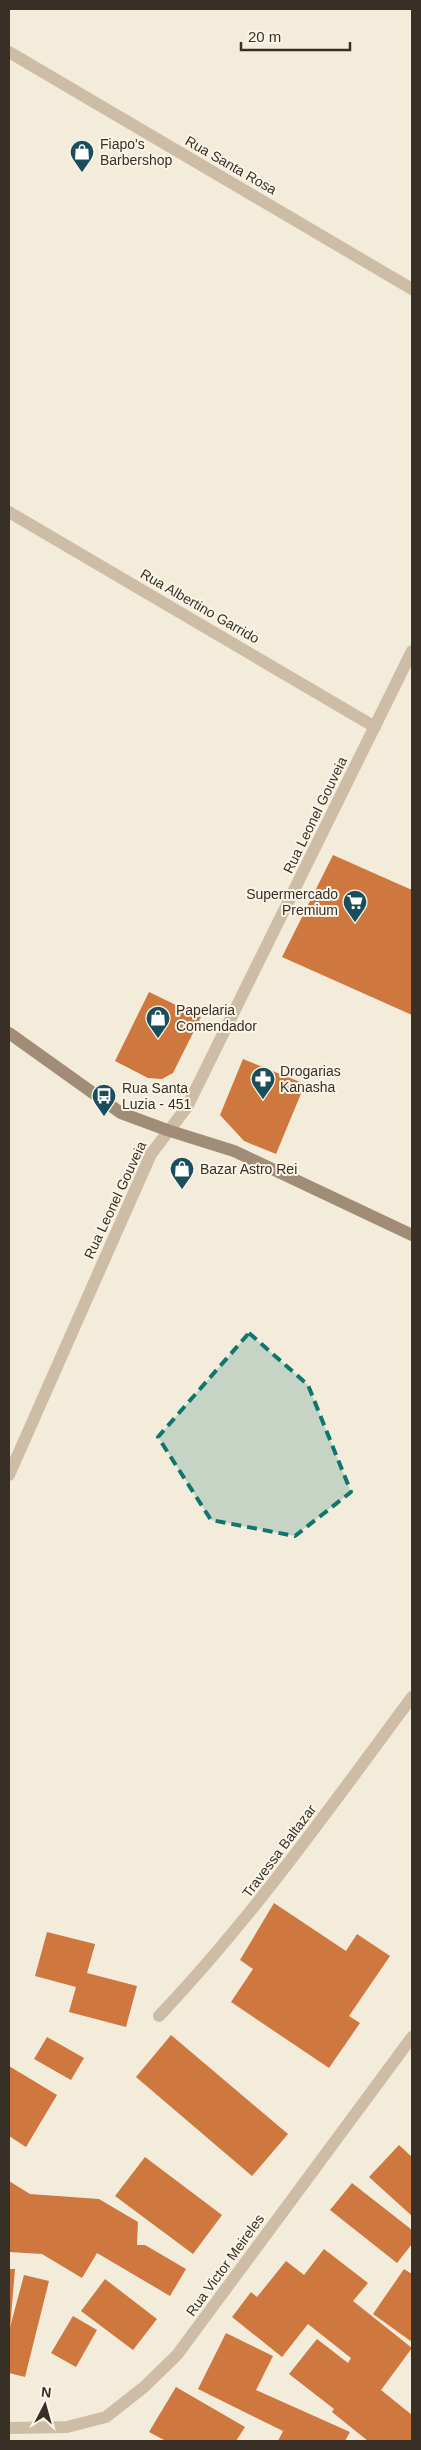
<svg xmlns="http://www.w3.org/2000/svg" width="421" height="2450" viewBox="0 0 421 2450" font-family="Arial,sans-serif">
	<rect width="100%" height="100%" fill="#f4ecdb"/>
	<g fill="#ce773e">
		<polygon points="333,855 412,890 412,1015 282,957"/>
		<polygon points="149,992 201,1017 173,1073 162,1079 148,1078 115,1061"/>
		<polygon points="243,1059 305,1084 276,1154 244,1141 220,1115"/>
		<polygon points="274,1903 346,1951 357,1934 390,1956 349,2016 360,2023 329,2068 231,2002 253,1969 240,1960"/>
		<polygon points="47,1932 95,1944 87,1973 137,1986 126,2027 69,2012 76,1987 35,1976"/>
		<polygon points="171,2035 288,2134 252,2176 136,2077"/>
		<polygon points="47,2037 84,2058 71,2080 34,2059"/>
		<polygon points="9,2066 57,2095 26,2147 9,2136"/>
		<polygon points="399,2145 412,2157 412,2216 369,2177"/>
		<polygon points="145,2157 222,2215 193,2254 115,2196"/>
		<polygon points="9,2181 30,2194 99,2199 138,2222 137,2245 145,2245 186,2269 170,2296 97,2253 82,2278 42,2254 9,2252"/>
		<polygon points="352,2183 412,2230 412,2244 397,2263 330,2210"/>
		<polygon points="324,2249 368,2283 353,2301 412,2348 381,2390 412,2415 412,2441 368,2441 332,2412 334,2409 289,2374 317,2339 348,2363 351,2358 308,2324 282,2357 232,2317 251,2292 257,2297 286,2261 304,2275"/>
		<polygon points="9,2269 15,2269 10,2329 9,2329"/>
		<polygon points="404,2269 412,2274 412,2342 373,2314"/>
		<polygon points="24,2275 49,2281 25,2377 9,2373 9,2331"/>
		<polygon points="105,2279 157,2319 133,2350 81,2311"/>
		<polygon points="73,2316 97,2330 76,2367 51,2353"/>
		<polygon points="226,2333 273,2356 256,2390 350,2432 345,2441 278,2441 283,2431 198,2389"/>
		<polygon points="176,2387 245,2427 236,2441 166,2441 149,2432"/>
	</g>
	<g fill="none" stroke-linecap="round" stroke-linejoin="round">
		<g stroke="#cdbda6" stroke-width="12">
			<polyline points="9,52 412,289"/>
			<polyline points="9,512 375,727"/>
			<polyline points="9,1475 151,1154 187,1107 412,651"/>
			<path d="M159,2016C253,1917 331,1806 412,1697"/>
			<polyline points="9,2428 67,2427 106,2417 144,2387 177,2355 412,2037"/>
		</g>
		<polyline stroke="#a08c77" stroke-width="12" points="9,1033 121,1113 167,1130 234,1151 412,1235"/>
	</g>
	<path fill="#0f766e" fill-opacity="0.2" stroke="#0f766e" stroke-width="4" stroke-dasharray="10 6" stroke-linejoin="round" d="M249,1333L308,1385L351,1492L295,1536L211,1520L158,1437Z"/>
	<defs>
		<symbol id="shop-pin" viewBox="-11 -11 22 30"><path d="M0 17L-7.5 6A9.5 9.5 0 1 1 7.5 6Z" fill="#1a4e5c" stroke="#fbf5e7"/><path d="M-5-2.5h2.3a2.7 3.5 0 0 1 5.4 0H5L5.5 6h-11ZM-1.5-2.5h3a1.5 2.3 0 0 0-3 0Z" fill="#fff"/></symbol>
		<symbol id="supermarket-pin" viewBox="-11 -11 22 30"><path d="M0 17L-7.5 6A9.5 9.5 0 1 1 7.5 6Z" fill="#1a4e5c" stroke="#fbf5e7"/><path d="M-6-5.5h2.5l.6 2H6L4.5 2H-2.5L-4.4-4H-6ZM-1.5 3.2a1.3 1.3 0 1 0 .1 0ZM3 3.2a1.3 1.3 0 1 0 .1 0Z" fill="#fff"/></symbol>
		<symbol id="pharmacy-pin" viewBox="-11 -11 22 30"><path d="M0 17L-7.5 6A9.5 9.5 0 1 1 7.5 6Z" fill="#1a4e5c" stroke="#fbf5e7"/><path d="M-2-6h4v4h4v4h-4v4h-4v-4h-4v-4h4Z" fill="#fff"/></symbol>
		<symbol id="bus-pin" viewBox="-11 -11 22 30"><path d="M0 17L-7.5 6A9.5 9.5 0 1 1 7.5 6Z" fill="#1a4e5c" stroke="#fbf5e7"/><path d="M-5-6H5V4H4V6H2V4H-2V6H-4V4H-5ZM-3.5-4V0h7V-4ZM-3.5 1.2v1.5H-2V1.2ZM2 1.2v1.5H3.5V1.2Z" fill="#fff"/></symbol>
	</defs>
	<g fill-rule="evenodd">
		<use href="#shop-pin" x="68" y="138" width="28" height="38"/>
		<use href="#supermarket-pin" x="341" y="888" width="28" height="38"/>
		<use href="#shop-pin" x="144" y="1004" width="28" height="38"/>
		<use href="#pharmacy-pin" x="249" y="1065" width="28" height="38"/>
		<use href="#bus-pin" x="90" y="1082" width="28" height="38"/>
		<use href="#shop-pin" x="168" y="1155" width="28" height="38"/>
	</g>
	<g text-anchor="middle" stroke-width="4" stroke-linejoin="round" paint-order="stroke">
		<g font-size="14" fill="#382f27" stroke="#fbf5e7" text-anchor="start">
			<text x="100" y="149">Fiapo's<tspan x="100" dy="16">Barbershop</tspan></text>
			<text x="338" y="899" text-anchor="end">Supermercado<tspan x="338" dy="16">Premium</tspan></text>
			<text x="176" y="1015">Papelaria<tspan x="176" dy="16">Comendador</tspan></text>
			<text x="280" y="1076">Drogarias<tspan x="280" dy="16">Kanasha</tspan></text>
			<text x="122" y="1093">Rua Santa<tspan x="122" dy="16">Luzia - 451</tspan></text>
			<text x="200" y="1174">Bazar Astro Rei</text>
		</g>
		<g font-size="14" fill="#382f27" stroke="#fbf5e7">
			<text transform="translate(231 165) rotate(30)" y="5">Rua Santa Rosa</text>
			<text transform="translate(200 606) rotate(30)" y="5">Rua Albertino Garrido</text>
			<text transform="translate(315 815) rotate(-64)" y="5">Rua Leonel Gouveia</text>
			<text transform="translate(115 1200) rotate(-65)" y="5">Rua Leonel Gouveia</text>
			<text transform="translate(279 1851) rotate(-53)" y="5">Travessa Baltazar</text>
			<text transform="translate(225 2265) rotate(-54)" y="5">Rua Victor Meireles</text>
		</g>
	</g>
	<rect width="421" height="2450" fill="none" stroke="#382f27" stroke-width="20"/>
	<g transform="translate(45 2405) rotate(6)" stroke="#fbf5e7" stroke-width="4" paint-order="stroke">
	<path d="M0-4L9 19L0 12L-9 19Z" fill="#382f27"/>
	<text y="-8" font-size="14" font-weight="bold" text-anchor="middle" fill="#382f27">N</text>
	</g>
	<path d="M241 42v8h109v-8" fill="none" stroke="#382f27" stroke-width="2.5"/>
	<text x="248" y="42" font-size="15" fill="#382f27" stroke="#fbf5e7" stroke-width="4" paint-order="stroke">20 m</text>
</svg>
